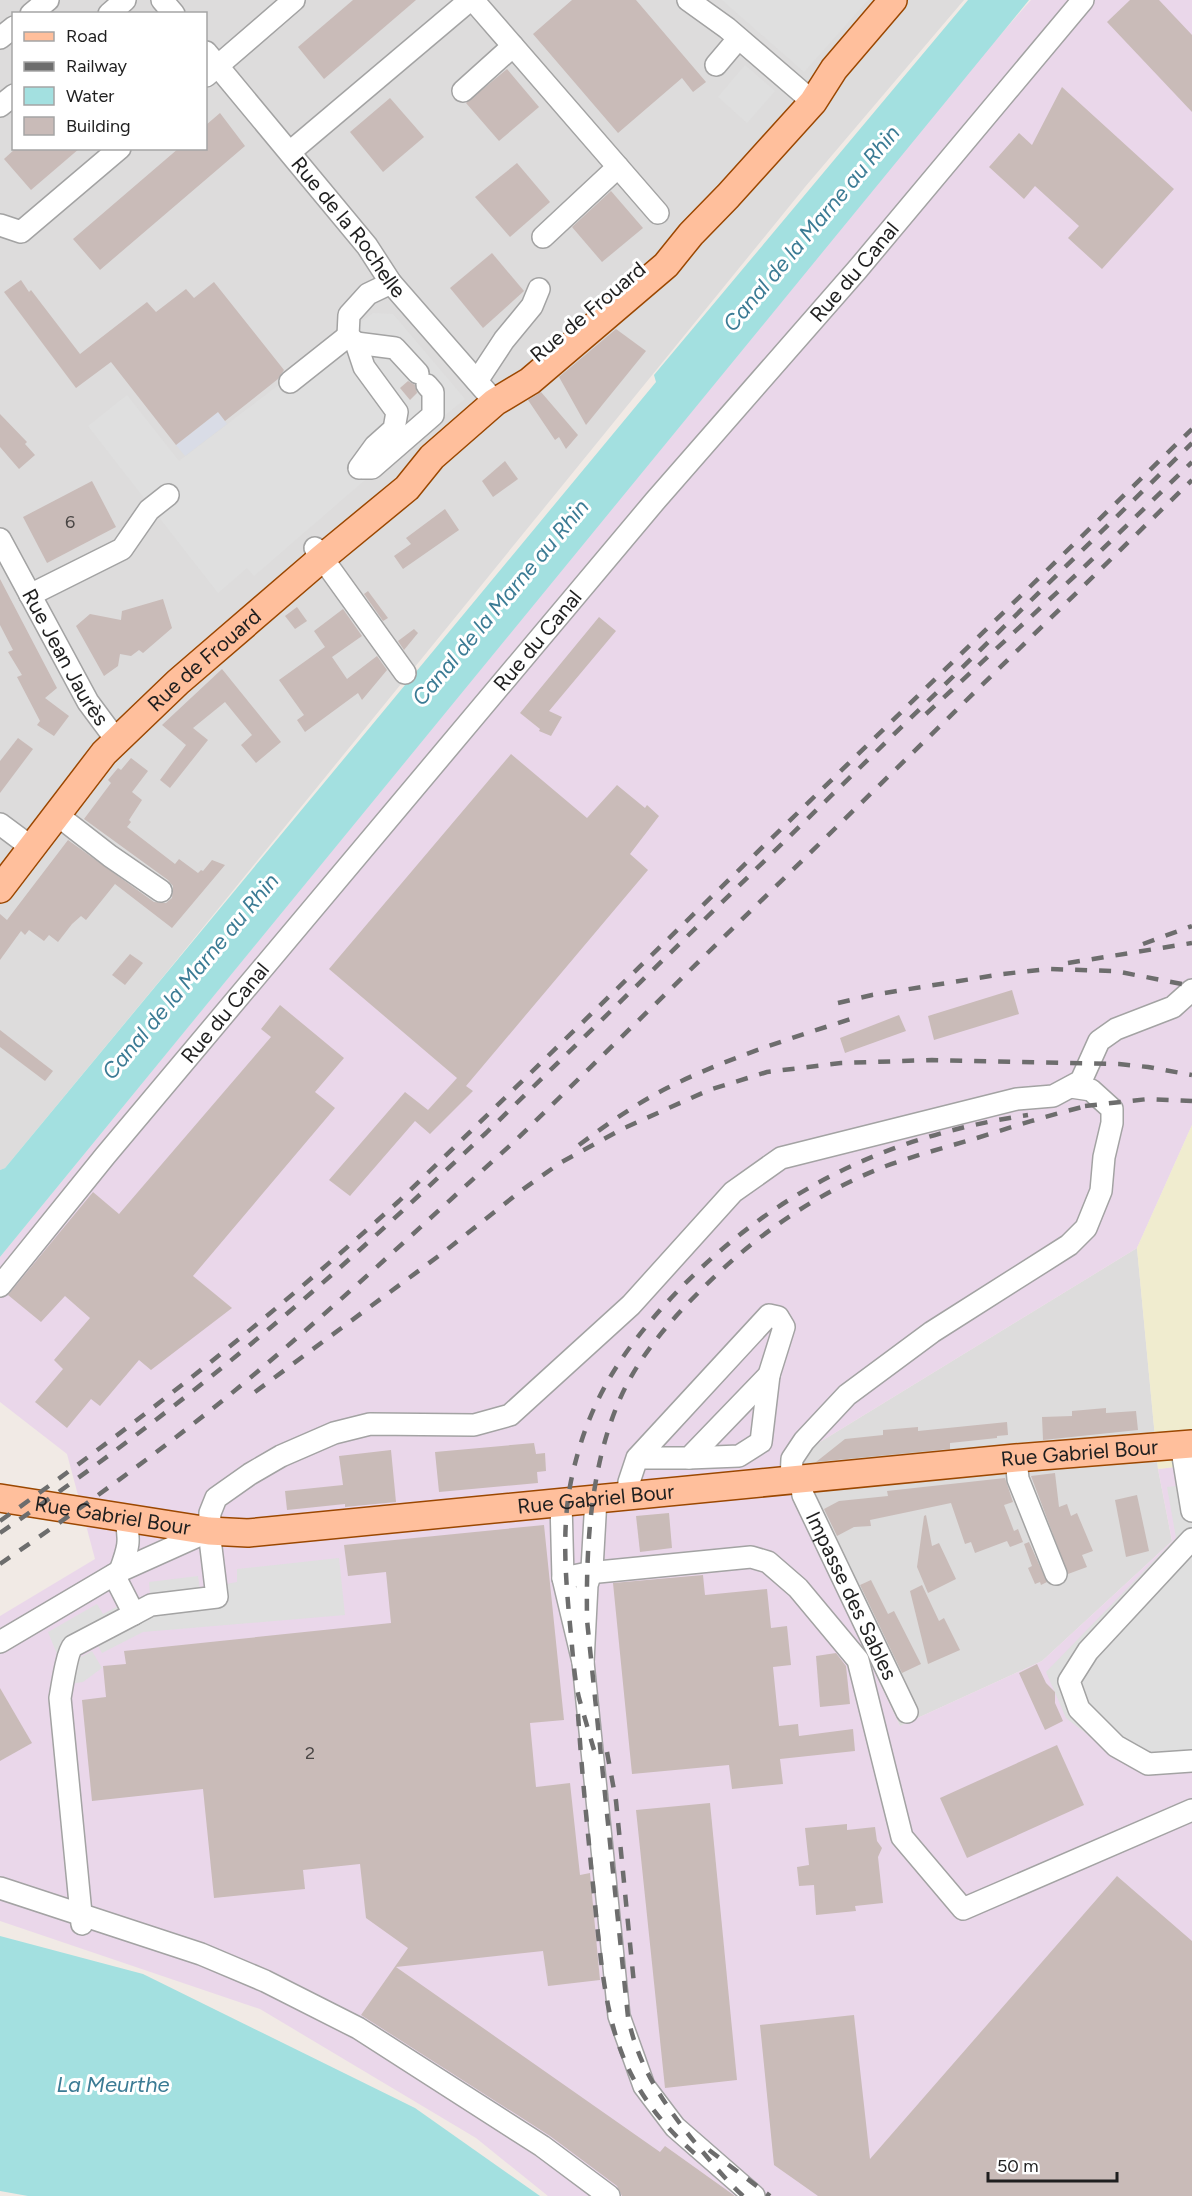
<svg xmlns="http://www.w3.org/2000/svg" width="1192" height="2196" viewBox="0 0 1192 2196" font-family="Figtree,sans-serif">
	<rect width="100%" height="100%" fill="#f1eae5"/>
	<g fill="#dddcdc" fill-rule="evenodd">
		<path d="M0,0H964L805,187L162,978L5,1168L0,1170ZM14,14H206V148H14Z"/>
		<polygon points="1137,1248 1158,1469 1172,1541 1042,1661 900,1726 793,1501 802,1453"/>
	</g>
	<polygon fill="#ead7ea" points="1031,0 1192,0 1192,1125 1137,1248 802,1453 794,1501 900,1726 1042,1661 1172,1541 1158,1469 1192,1465 1192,2196 548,2196 476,2138 260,2009 0,1921 0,1616 95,1559 67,1454 0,1402 0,1257 988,49"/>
	<polygon fill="#f0eccf" points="1192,1125 1192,1465 1158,1469 1137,1248"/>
	<g fill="#dfdfdf">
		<polygon points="722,0 868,0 804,72"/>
		<polygon points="745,65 775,91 747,123 718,97"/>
		<polygon points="373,313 393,314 465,399 358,486 254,576 247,568 218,593 88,426 127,395 179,461"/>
		<polygon points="1192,1484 1192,1768 1115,1756 1066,1718 1046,1672 1176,1538 1167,1487"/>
		<polygon points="339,1558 345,1615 143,1632 102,1653 96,1642 82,1651 80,1654 81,1657 92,1651 102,1668 83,1682 69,1684 48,1632 97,1604 103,1614 120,1605 150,1595 149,1582 198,1576 200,1589 237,1582 237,1569"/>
	</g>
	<polygon fill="#d9dce6" points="218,412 227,424 185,456 176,445"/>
	<g fill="#a3e0e0">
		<polygon points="968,0 1029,0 0,1257 0,1170 5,1168 656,382 654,375"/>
		<polygon points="0,1936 143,1974 415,2108 540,2196 28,2196 0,2191"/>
	</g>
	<g fill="#c9bbb8">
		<polygon points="353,0 416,0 324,79 298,47"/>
		<polygon points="572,0 636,0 706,82 693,92 682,78 618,133 533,34"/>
		<polygon points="1130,0 1159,0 1192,35 1192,112 1107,22"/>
		<polygon points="507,69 539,107 499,141 466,103"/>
		<polygon points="1062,87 1174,189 1102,269 1068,238 1079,226 1035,186 1024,199 989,167 1019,133 1032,145"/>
		<polygon points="390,98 424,137 383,172 350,132"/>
		<polygon points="220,113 245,146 100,270 73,239 179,148 206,148 206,125"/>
		<polygon points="16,148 80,148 31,190 4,159"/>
		<polygon points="517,163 550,202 510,237 475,197"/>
		<polygon points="611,191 643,228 602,262 572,227"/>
		<polygon points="492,253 524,291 483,328 450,288"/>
		<polygon points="21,280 29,292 31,290 80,354 147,302 156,312 186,289 194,298 214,282 284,370 278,379 225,421 218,412 176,445 111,362 76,388 4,292"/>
		<polygon points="616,329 646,351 586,425 559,377"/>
		<polygon points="408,381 415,385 417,393 410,400 400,388"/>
		<polygon points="541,392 578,435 566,449 559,437 555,440 528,400"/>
		<polygon points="0,414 27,442 25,444 35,455 19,469 0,447"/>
		<polygon points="505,461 518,479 493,497 482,481"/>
		<polygon points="92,481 116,527 47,563 23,517"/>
		<polygon points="445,509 459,530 403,569 394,556 411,544 406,538"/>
		<polygon points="0,579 57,688 45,698 69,716 54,736 37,725 40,721 17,677 22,675 8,652 13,650 0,625"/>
		<polygon points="368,591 388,618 383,621 364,594"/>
		<polygon points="163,599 172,628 143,653 139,650 131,656 120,654 118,666 104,676 76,626 90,614 121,620 122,611"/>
		<polygon points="297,607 307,621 295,629 285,616"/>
		<polygon points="343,609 362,636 332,657 347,679 377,656 387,670 362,700 358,693 305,732 297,720 304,715 279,680 325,647 314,631"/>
		<polygon points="599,617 616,631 549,711 562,717 551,736 539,731 540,729 520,713"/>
		<polygon points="414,629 418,633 404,650 398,641"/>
		<polygon points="222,669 281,742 256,763 241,745 252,735 225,702 193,728 208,740 170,788 160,780 186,745 162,725"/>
		<polygon points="18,738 33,749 0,793 0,761"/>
		<polygon points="511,754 587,818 617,785 645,808 647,805 659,816 630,854 648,870 466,1086 473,1091 430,1134 415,1121 350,1196 329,1180 405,1092 428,1110 457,1078 329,969"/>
		<polygon points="131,758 148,771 132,792 142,800 129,820 131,822 127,827 175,864 179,859 198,873 201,870 203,871 212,860 225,865 172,928 115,884 86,920 81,916 72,924 58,942 49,935 44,941 29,930 25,935 21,931 0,960 0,914 7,920 68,840 154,902 166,903 172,898 173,886 168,880 84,819 111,783 108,780 118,768 121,770"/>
		<polygon points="130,954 143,963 125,985 112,975"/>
		<polygon points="1012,990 1019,1014 934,1040 928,1016"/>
		<polygon points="280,1005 344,1058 315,1092 335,1108 193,1276 232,1308 151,1370 139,1360 100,1406 91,1399 67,1428 35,1402 63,1369 54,1360 90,1318 65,1296 41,1322 8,1295 93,1192 119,1214 271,1037 261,1029"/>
		<polygon points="899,1015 906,1031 845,1053 840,1038"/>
		<polygon points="0,1030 53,1071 45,1081 0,1047"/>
		<polygon points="1106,1408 1106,1413 1136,1411 1138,1430 1043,1440 1042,1417 1072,1416 1072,1411"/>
		<polygon points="1007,1422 1008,1435 997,1436 997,1438 950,1443 950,1449 816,1462 845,1439 883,1435 883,1430 918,1427 918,1431"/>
		<polygon points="534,1443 536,1454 545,1453 546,1471 537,1472 538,1483 439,1492 435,1452"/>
		<polygon points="391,1450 396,1502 345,1507 345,1504 287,1510 285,1491 343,1485 339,1456"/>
		<polygon points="1055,1473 1059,1507 1067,1504 1071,1516 1077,1513 1093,1551 1082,1555 1087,1567 1068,1574 1031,1476"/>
		<polygon points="1005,1478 1013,1502 1004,1505 1014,1531 1018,1529 1023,1542 1010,1547 1007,1541 975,1553 971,1542 965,1544 951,1503 870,1520 871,1526 854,1527 837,1536 824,1509 839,1501 888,1496 887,1491"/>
		<polygon points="1137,1495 1149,1551 1126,1557 1115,1500"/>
		<polygon points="669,1513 672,1548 640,1552 636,1516"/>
		<polygon points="926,1515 932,1546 939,1543 956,1579 928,1593 917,1567 924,1516"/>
		<polygon points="544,1525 564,1720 530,1723 536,1787 570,1783 580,1875 590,1873 600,1980 548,1986 543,1951 396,1967 660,2152 665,2146 735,2196 622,2196 617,2186 550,2136 361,2015 408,1948 366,1918 360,1864 303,1870 305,1889 214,1898 203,1789 92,1801 82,1700 106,1697 103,1666 126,1664 124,1651 391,1623 386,1572 348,1576 344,1545"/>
		<polygon points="1029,1542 1047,1582 1041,1585 1040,1582 1035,1584 1028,1568 1032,1566 1024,1544"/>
		<polygon points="703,1575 705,1595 767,1589 771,1628 787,1626 791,1665 773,1667 779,1726 798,1724 799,1736 853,1729 855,1751 780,1759 783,1784 732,1789 729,1765 632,1774 613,1583"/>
		<polygon points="871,1580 888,1614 894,1611 921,1664 902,1673 860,1585"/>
		<polygon points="922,1585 939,1621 944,1618 960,1650 928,1664 910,1591"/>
		<polygon points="836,1653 846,1666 850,1704 820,1707 816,1656"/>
		<polygon points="1037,1664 1046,1683 1055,1692 1055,1703 1063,1721 1045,1730 1019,1673"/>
		<polygon points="0,1688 32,1743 0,1761"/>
		<polygon points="1057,1745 1084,1805 967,1858 940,1798"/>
		<polygon points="710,1803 737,2080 665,2088 636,1810"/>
		<polygon points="847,1824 847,1830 875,1827 877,1841 882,1848 878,1857 883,1903 855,1906 856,1911 816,1915 814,1885 799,1886 797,1867 809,1865 805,1828"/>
		<polygon points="1117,1876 1192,1941 1192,2196 818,2196 774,2165 760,2025 854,2015 870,2159"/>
	</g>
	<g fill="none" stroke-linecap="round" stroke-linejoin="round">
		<defs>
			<g id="minor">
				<polyline points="162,0 174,14"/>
				<polyline points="473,0 658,213"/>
				<polyline points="688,0 727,28 813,102"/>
				<polyline points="31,14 48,0"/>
				<polyline points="109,14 125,0"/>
				<polyline points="0,38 14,27"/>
				<path id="s1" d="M206,52L367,246L391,283L495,402"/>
				<polyline points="716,65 738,39"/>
				<polyline points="206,76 294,0"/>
				<polyline points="463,91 513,46"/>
				<polyline points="0,106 14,95"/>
				<polyline points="290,152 470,0"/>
				<polyline points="0,225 21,232 120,148"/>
				<polyline points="543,237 618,167"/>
				<polyline points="348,336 349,315 368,294 391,283"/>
				<polyline points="356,343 395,348 418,373"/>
				<polyline points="477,381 504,340 532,306 539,289"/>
				<polyline points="290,382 348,336 356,343 364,367 397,412 394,429 375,446 359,468"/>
				<polyline points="362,468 372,468 433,415 433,392 427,385"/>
				<path id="s2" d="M0,539L88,702L117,741"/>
				<polyline points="315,548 405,673"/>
				<polyline points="30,595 122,549 149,510 168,495"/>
				<polyline points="56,814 110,856 161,891"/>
				<polyline points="0,824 31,847"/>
				<path id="s3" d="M0,1286L105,1156L655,501L857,270L1083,0"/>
				<polyline points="1181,1444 1192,1511"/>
				<polyline points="689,1458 739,1456 761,1442 769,1375"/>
				<polyline points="1016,1458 1018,1479 1056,1574"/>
				<path id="s4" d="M800,1478L803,1495L907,1712"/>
				<polyline points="791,1479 792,1459 804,1441 847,1395 932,1332 1069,1245 1086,1228 1101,1191 1104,1157 1112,1123 1112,1109 1091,1090 1071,1087"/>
				<polyline points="628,1496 629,1482 637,1458 769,1315 778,1317 784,1327 769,1375 689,1458 637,1458"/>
				<polyline points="561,1502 563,1578 583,1662 587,1585 592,1569 596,1499"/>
				<polyline points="1192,1539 1088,1651 1069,1681 1079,1709 1116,1746 1148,1764 1192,1761"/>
				<path d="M120,1571C128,1549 131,1541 125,1518"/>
				<polyline points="114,1575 134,1614 151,1605 217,1597 209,1531 210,1513 216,1498 250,1474 281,1456 334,1433 370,1424 474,1425 510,1415 631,1305 733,1192 781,1158 1017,1099 1053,1096 1081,1081 1099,1041 1116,1029 1173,1007 1192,990"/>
				<polyline points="563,1578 588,1573 751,1557 768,1562 798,1588 858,1660 902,1837 963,1909 1192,1810"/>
				<polyline points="0,1642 120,1571 209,1531"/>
				<polyline points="583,1662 619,2016 644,2086 675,2127 754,2196"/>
				<polyline points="0,1888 201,1954 265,1981 358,2028 542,2146 609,2196"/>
				<path d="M82,1924L60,1698C62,1687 67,1652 73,1646L134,1614"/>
			</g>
			<g id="major">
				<path id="s5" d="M0,889L104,753L178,682L322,558L407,488L432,457L495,402L530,381L666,265L691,234L728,196L813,102L834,69L893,0"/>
				<path id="s6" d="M0,1498L209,1531L248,1533L1016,1458L1192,1444"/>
			</g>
		</defs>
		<use href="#minor" stroke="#a3a3a3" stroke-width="24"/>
		<use href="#major" stroke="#9b4700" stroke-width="30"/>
		<use href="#minor" stroke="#fff" stroke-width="21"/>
		<use href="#major" stroke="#ffbf9c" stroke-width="27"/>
		<g stroke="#6d6d6d" stroke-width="4.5" stroke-dasharray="12 12" stroke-linecap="butt">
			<polyline points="926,714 1078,573 1192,462"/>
			<polyline points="1143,944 1192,926"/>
			<polyline points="1068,963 1192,943"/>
			<polyline points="838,1003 872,995 1003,974 1048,969 1115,971 1192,986"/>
			<polyline points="1085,1106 1148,1099 1192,1101"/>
			<path d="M579,1145C607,1124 636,1104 667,1088C729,1057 795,1037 860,1016"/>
			<polyline points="255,1392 444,1252 522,1190 560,1163 622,1129 709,1090 767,1072 841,1063 932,1060 1119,1064 1148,1067 1192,1075"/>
			<path d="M0,1521C140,1422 272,1316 399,1201L1192,429"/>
			<path d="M0,1533C108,1459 212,1379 311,1293C371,1241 428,1187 486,1133L1192,443"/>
			<path d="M0,1564C77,1511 154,1456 227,1397C327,1315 421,1226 516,1140L1192,480"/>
			<path d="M578,1714C582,1775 588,1835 594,1895C606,2009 608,2080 701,2159"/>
			<path d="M594,1750C589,1733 584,1715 579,1698C574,1677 573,1656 571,1635C566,1584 561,1531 571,1481C587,1404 619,1354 672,1297C771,1192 886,1136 1028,1115"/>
			<polyline points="607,1752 616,1801 634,1984"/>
			<polyline points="709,2150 770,2196"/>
			<path d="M743,2196C726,2180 712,2163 697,2145C665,2106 638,2067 628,2017L587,1620C586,1547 590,1469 619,1401C637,1359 667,1324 699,1292C753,1237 814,1194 886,1166C916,1155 947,1147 977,1138C1015,1126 1052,1114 1091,1105"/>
		</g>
	</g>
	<g text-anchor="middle" stroke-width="6" stroke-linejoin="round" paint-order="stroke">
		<g font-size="18" fill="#4a4645">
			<text x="70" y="528">6</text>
			<text x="310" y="1759">2</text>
		</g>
		<g font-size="21" fill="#1f1f1f" stroke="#fff">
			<text dy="7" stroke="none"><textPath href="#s1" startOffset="226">Rue de la Rochelle</textPath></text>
			<text dy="7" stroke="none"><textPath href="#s3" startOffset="1326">Rue du Canal</textPath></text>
			<text transform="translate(588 312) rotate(-40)" y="7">Rue de Frouard</text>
			<text dy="7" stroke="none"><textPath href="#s3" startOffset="840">Rue du Canal</textPath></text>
			<text dy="7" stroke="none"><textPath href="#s2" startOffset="135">Rue Jean Jaurès</textPath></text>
			<text dy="7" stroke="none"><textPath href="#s5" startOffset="308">Rue de Frouard</textPath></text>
			<text dy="7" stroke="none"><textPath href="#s3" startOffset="354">Rue du Canal</textPath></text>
			<text dy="7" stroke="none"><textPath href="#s6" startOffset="1086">Rue Gabriel Bour</textPath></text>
			<text dy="7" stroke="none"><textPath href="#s6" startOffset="600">Rue Gabriel Bour</textPath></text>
			<text dy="7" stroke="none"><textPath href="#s6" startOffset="114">Rue Gabriel Bour</textPath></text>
			<text dy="7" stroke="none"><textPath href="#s4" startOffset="129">Impasse des Sables</textPath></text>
		</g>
		<g font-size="22" font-style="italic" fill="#3b7b94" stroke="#fff">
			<text transform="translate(811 228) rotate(-50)" y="8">Canal de la Marne au Rhin</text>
			<text transform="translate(500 602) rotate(-50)" y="8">Canal de la Marne au Rhin</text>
			<text transform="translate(190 976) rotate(-50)" y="8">Canal de la Marne au Rhin</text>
			<text x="113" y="2092">La Meurthe</text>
		</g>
	</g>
	<rect x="12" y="12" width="195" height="138" fill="#ffffff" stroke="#a5a5a5" stroke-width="1.5"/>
	<rect x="24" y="32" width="30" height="9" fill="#ffbf9c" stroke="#a5a5a5" stroke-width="1.5"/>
	<text x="66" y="42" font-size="18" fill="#1f1f1f">Road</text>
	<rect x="24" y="62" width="30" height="9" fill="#6d6d6d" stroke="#a5a5a5" stroke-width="1.5"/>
	<text x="66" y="72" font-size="18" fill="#1f1f1f">Railway</text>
	<rect x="24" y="87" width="30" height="18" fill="#a3e0e0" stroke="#a5a5a5" stroke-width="1.5"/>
	<text x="66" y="102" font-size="18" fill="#1f1f1f">Water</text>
	<rect x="24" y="117" width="30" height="18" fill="#c9bbb8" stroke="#a5a5a5" stroke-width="1.5"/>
	<text x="66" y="132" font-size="18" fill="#1f1f1f">Building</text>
	<path d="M988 2172v9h129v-9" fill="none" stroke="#1f1f1f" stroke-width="3"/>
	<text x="997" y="2172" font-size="18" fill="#1f1f1f" stroke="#ffffff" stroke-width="4.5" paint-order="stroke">50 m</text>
</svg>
